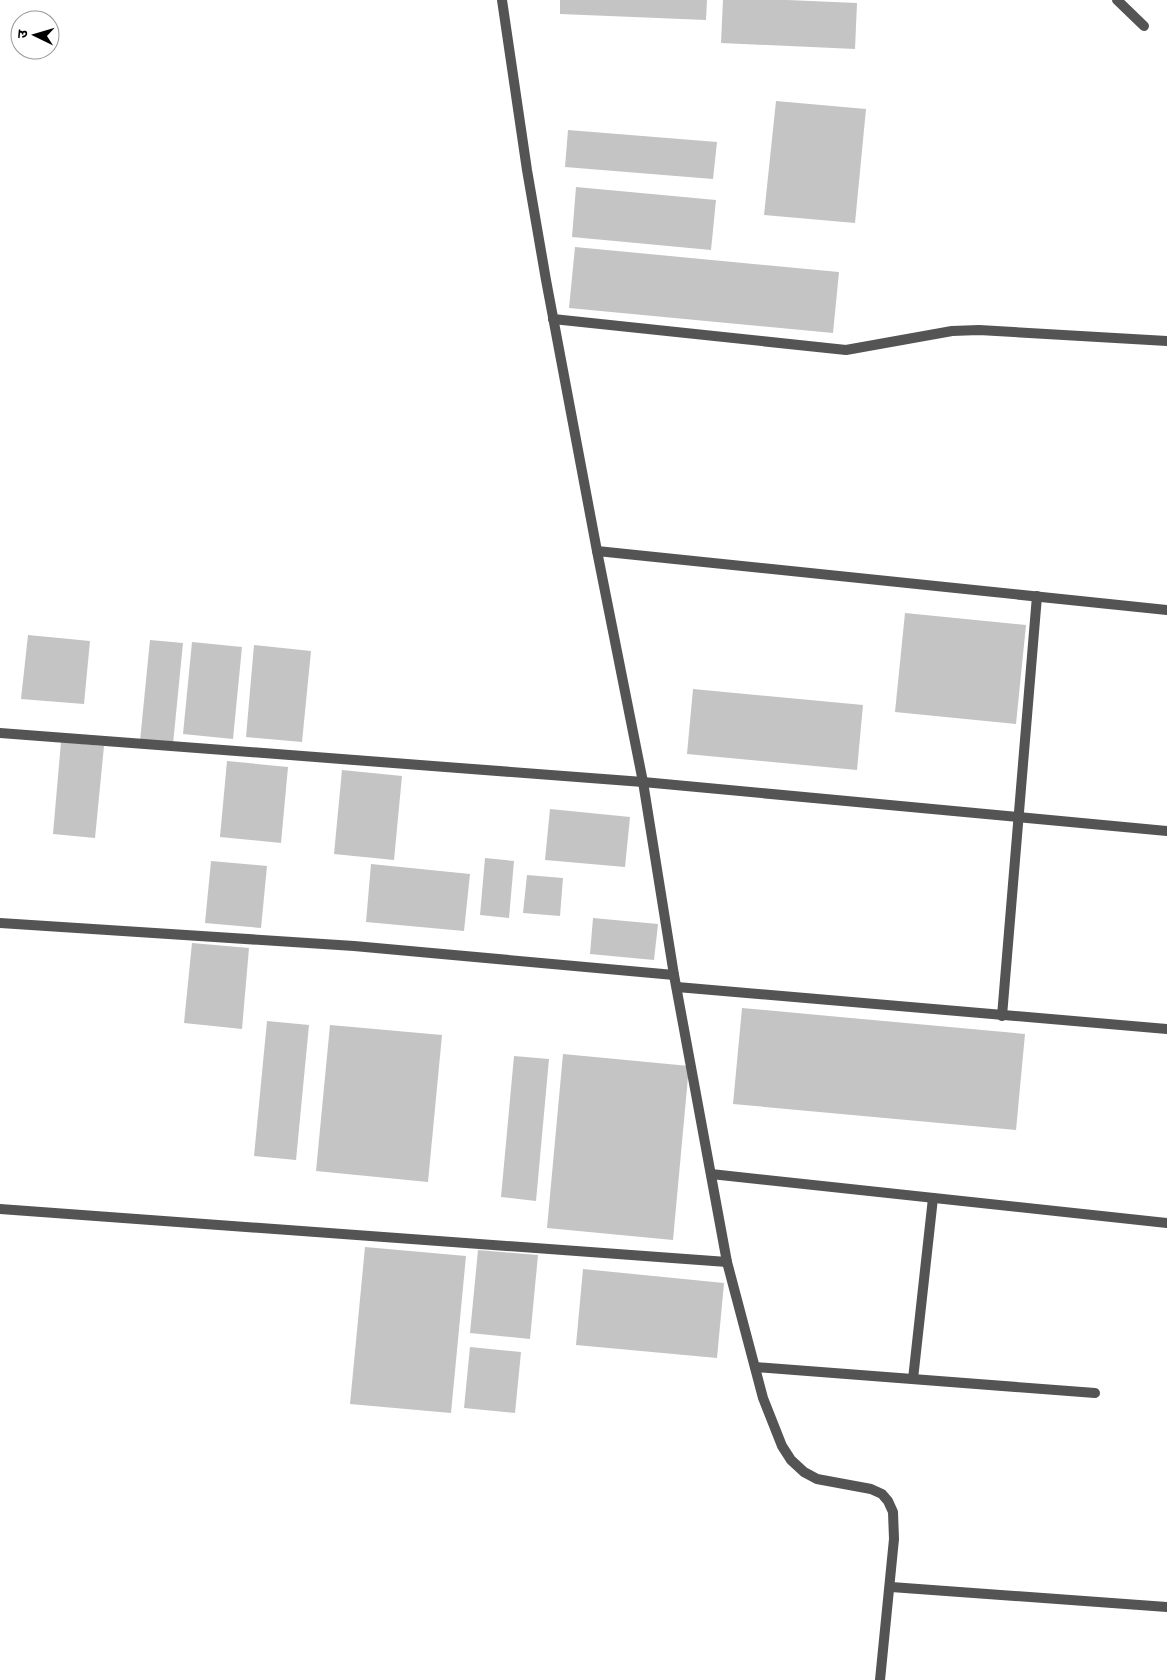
<svg xmlns="http://www.w3.org/2000/svg" width="1167" height="1680" viewBox="0 0 1167 1680" font-family="'Asap Condensed','Noto Sans Devanagari',sans-serif">
	<rect width="100%" height="100%" fill="#fff"/>
	<g fill="#c4c4c4">
		<polygon points="560,0 707,0 706,20 560,14"/>
		<polygon points="723,0 787,0 857,3 855,49 721,43"/>
		<polygon points="776,101 866,109 855,223 764,215"/>
		<polygon points="568,130 717,142 713,179 565,167"/>
		<polygon points="576,187 716,200 711,250 572,237"/>
		<polygon points="575,247 839,272 833,333 569,308"/>
		<polygon points="905,613 1026,625 1016,724 895,712"/>
		<polygon points="28,635 90,641 84,704 21,699"/>
		<polygon points="150,640 183,643 173,744 140,741"/>
		<polygon points="192,642 242,647 233,739 183,734"/>
		<polygon points="254,645 311,651 302,742 246,737"/>
		<polygon points="693,689 863,705 857,770 687,754"/>
		<polygon points="61,742 104,746 95,838 53,834"/>
		<polygon points="227,761 288,767 281,843 220,837"/>
		<polygon points="342,770 402,776 394,860 334,854"/>
		<polygon points="550,809 630,817 625,867 545,860"/>
		<polygon points="485,858 514,861 509,918 480,915"/>
		<polygon points="211,861 267,866 261,928 205,923"/>
		<polygon points="371,864 470,874 464,931 366,922"/>
		<polygon points="527,875 563,878 560,916 523,913"/>
		<polygon points="593,918 658,924 654,960 590,954"/>
		<polygon points="192,943 249,948 242,1029 184,1023"/>
		<polygon points="742,1008 1025,1034 1016,1130 733,1104"/>
		<polygon points="267,1021 309,1025 296,1160 254,1156"/>
		<polygon points="330,1025 442,1035 428,1182 316,1171"/>
		<polygon points="563,1054 689,1066 673,1240 547,1228"/>
		<polygon points="514,1056 549,1059 536,1201 501,1197"/>
		<polygon points="365,1247 466,1256 451,1413 350,1404"/>
		<polygon points="478,1250 538,1255 530,1339 470,1333"/>
		<polygon points="583,1269 724,1283 717,1358 576,1345"/>
		<polygon points="470,1347 521,1352 515,1413 464,1408"/>
	</g>
	<g fill="none" stroke-linecap="round" stroke-linejoin="round">
		<g stroke="#545454" stroke-width="10">
			<polyline points="597,551 1167,610"/>
			<polyline points="643,782 1167,831"/>
			<polyline points="0,923 354,946 674,975"/>
			<polyline points="677,987 1167,1029"/>
			<polyline points="1002,1016 1037,596"/>
			<polyline points="711,1174 1167,1223"/>
			<polyline points="0,1209 727,1262"/>
			<polyline points="755,1367 1095,1393"/>
			<polyline points="913,1379 933,1198"/>
		</g>
		<g stroke="#545454" stroke-width="10">
			<polyline points="502,0 527,170 546,280 597,551 643,782 674,975 727,1262 763,1398 782,1446 791,1460 804,1472 817,1479 871,1489 882,1494 888,1501 893,1512 894,1539 880,1680"/>
			<polyline points="1117,0 1144,26"/>
			<polyline points="553,319 846,350 952,331 979,330 1167,341"/>
			<polyline points="0,733 643,782"/>
			<polyline points="891,1587 1167,1607"/>
		</g>
	</g>
	<g transform="translate(35 35) rotate(275)"><circle r="24" fill="#ffffff" stroke="#999999"/>
	<path d="M0-4L9 19L0 12L-9 19Z" fill="#000000"/>
	<text y="-8" font-size="14" font-weight="bold" text-anchor="middle" fill="#000000">उ</text>
	</g>
</svg>
